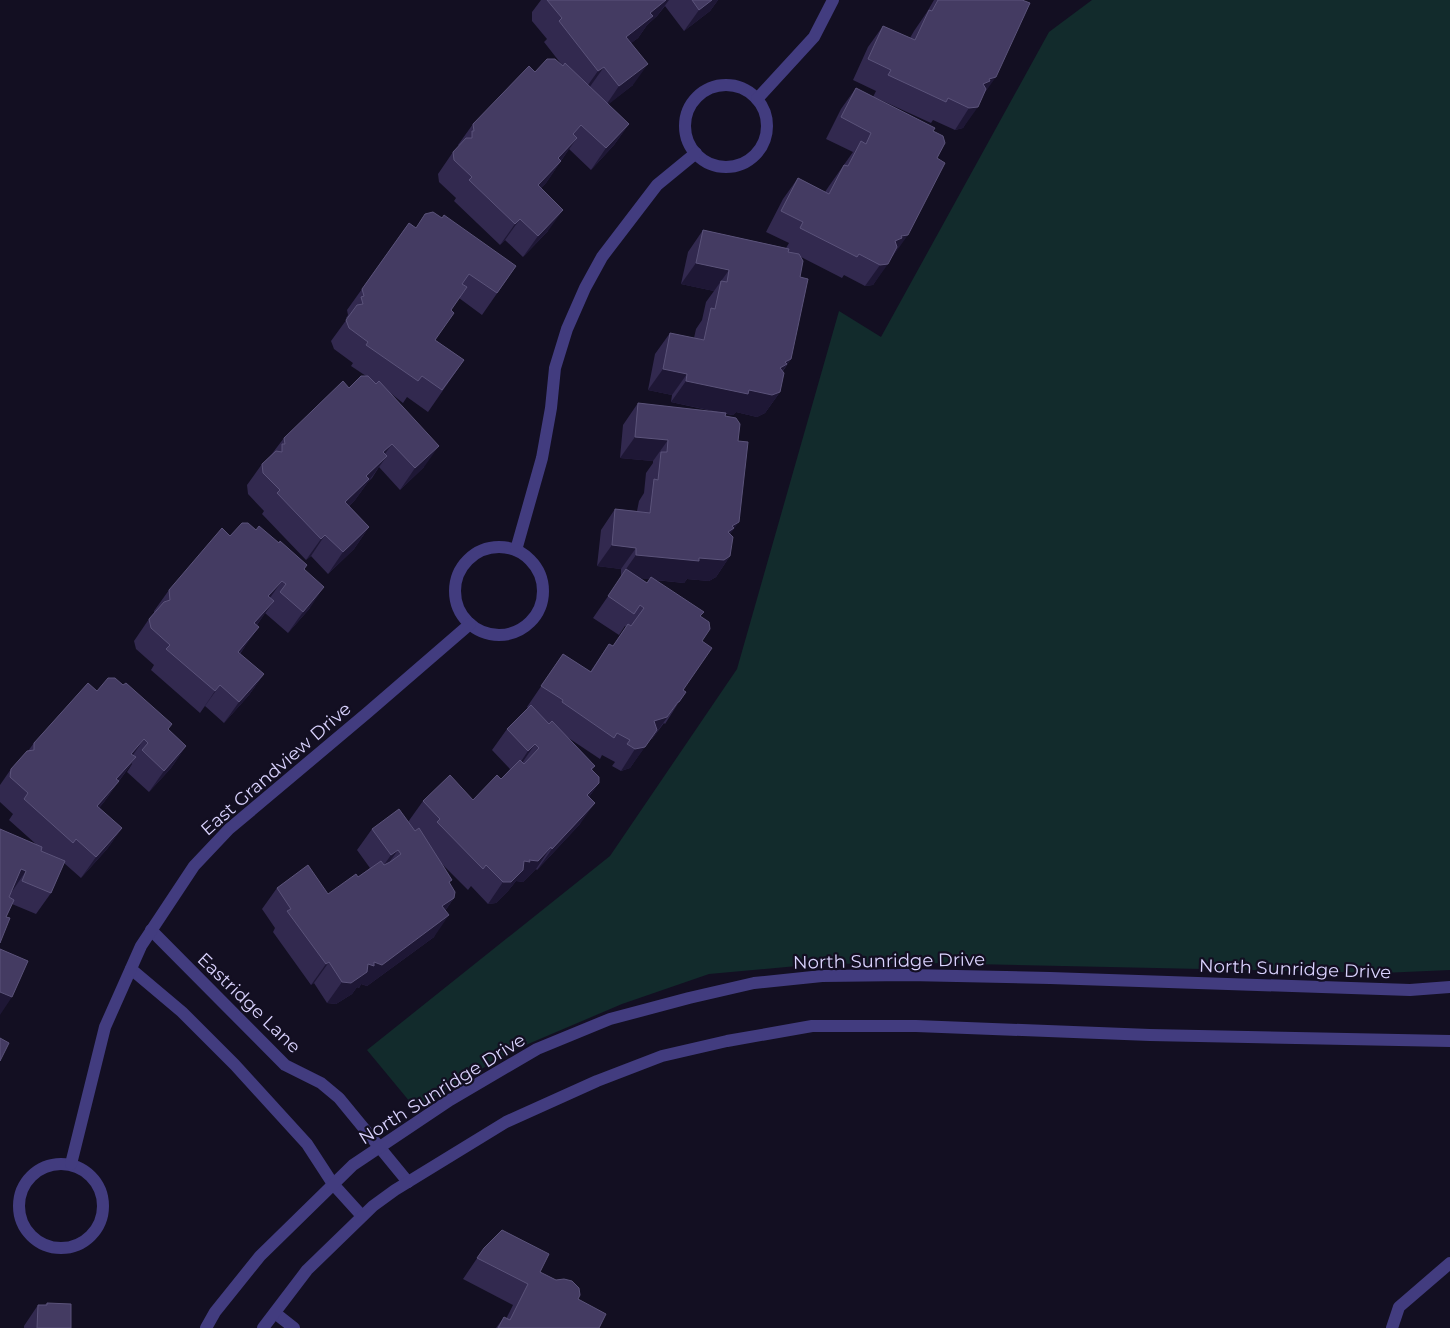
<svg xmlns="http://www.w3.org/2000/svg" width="1450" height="1328" viewBox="0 0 1450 1328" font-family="Montserrat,sans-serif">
	<rect width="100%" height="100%" fill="#130f22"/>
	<polygon fill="#122b2c" points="1092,0 1450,0 1450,970 1382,973 927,963 819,964 709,974 622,1004 514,1050 415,1108 367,1050 610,856 737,669 839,311 881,337 1049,32"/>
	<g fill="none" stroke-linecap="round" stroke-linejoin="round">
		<g stroke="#423c7f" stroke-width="12">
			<circle cx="726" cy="126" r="41"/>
			<polyline points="757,99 814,37 833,0"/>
			<circle cx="499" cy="591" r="44"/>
			<polyline points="516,550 542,458 551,408 555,368 567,329 585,288 602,257 657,185 696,153"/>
			<polyline points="151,930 285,1065 321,1083 339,1098 408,1182"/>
			<polyline points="131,969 182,1012 235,1065 307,1144 333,1184 362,1216"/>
			<circle cx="61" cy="1206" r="42"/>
			<polyline points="71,1164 105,1027 141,946 194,866 229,829 367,713 470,624"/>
			<polyline points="275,1313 294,1328"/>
			<polyline points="206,1328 215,1312 260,1256 353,1165 450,1100 537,1049 610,1019 689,998 754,983 822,976 908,975 1050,978 1410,990 1450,987"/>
			<polyline points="263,1328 307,1270 373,1206 395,1190 506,1122 597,1081 662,1056 727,1041 812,1026 916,1026 1150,1035 1450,1041"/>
			<polyline points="1392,1328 1399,1307 1450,1263"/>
		</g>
	</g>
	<g fill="#32294f" fill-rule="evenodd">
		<polygon points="541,0 718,0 710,11 684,31 665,6 657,16 647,25 638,38 631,43 633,85 608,104 629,124 614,145 591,170 569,149 546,183 541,188 548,231 523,257 505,240 500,245 454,201 456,198 439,182 438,174 453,152 459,146 458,145 473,124 535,72 562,65 544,42 547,39 532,21 532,12"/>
		<path d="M934,0H1022L981,98L963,128L955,130L933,120L931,123L874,97L933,131L937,158L893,256H892L873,285L865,286L844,275L842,278L801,257L800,277L791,359L783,371L780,392L765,413L757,417L736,412L733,415L726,414L730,556L716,577L709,581L687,579L684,583L655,580L700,616L702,641L679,702L665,724L664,723L652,739H650L630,768L621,771L612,766L615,762L602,755L600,759L567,737L595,766L592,770L599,783L589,797L580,824L537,870L536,869L523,882L516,881L508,891L496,903L488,904L471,886L468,890L440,862L450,883L454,898L445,911L434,937L367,986L361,984L359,988L357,987L352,994L336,1004L327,1003L314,983L311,985L273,932L275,928L262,909L277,888L328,894L358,877L370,868L357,850L372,829L408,822L423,801L473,800L501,779L510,769L492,750L507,729L528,708L527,707L563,654L590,672L609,644L613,646L626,627L625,626L619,635L593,618L622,576H621V569L597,566L601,530L615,509L637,511L639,501L644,493L646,473L653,463V461L620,458L623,425L638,403L721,413L671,402L672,395L648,390L655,354L670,333L694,338L696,329L702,320L706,302L714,291L681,284L688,252L703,230L786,248L789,243L766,232L783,199L798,178L825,192L829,186L853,152L826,139L841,109L856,88L873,97L876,91L853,80L868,47L883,26L910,38L914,31L927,12ZM640,578L650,579L647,583Z"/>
		<polygon points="409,223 416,228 516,266 482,315 459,298 451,310 435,340 464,360 428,412 407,397 403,403 389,392 424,467 400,490 379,467 372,478 368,482 355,500 349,506 369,527 354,549 328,574 311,556 306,560 262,514 264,511 248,494 247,485 262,464 271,455 284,438 349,388 366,376 351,366 353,363 334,349 331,341 347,319 346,318 348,315 347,310"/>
		<polygon points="230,536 305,569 310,608 288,633 265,613 257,625 244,648 240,654 264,674 249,695 224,723 205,706 200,713 151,670 154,665 136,649 134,641 149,619 154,613 154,611 169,590"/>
		<polygon points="97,691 168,730 186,746 171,768 149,792 127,772 132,764 132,763 104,802 99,808 122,828 107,849 81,878 64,863 51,893 36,914 12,904 6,917 0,829 37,845 9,820 13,814 0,802 0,785 11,769 28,751 34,743"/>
		<polygon points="484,1248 540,1272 578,1299 599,1328 496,1328 504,1317 506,1319 513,1305 463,1279"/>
		<polygon points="47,1303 71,1328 24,1328 24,1326 38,1305 45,1305"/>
	</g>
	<g fill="#1e1735">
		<polygon points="662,0 669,0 657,16 647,25 638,38 611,58 626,37"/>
		<polygon points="712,0 718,0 710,11 684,31 699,10"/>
		<polygon points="648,64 633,85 604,108 619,86"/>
		<polygon points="604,67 589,88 583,92 598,71"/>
		<polygon points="996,77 981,98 983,84 989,79"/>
		<polygon points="978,107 963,128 955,130 969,108"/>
		<polygon points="629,124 614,145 591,170 606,148"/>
		<polygon points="577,138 562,159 543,180 558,158"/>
		<polygon points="561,161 546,183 523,207 538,185"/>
		<polygon points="563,210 548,231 523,257 538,236"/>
		<polygon points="520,219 505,240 500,245 515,224"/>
		<polygon points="908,235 893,256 889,257 895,241 901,236"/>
		<polygon points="696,263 729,270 714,291 681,284"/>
		<polygon points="888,264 873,285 865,286 880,265"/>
		<polygon points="791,359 776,380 765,389 785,362"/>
		<polygon points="663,369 687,374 672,395 648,390"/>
		<polygon points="686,381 749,390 780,392 765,413 757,417 736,412 733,415 671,402"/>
		<polygon points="635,437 668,440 653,461 620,458"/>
		<polygon points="392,444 377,465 383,452"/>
		<polygon points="439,446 424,467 400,490 415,468"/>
		<polygon points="387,456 355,500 330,523 345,502 366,476"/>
		<polygon points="739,522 724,543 713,554 732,526"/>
		<polygon points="369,527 354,549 328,574 343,552"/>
		<polygon points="325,535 311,556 306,560 321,539"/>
		<polygon points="612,545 636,548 621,569 597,566"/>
		<polygon points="636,555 699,558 730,556 716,577 709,581 687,579 684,583 621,576"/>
		<polygon points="282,581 267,602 268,596"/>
		<polygon points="324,587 310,608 288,633 303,612"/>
		<polygon points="274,601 259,622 240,644 254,623"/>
		<polygon points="259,627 244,648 223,673 238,652"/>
		<polygon points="264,674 249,695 224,723 239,702"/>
		<polygon points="220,685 200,713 215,691"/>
		<polygon points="678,702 652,739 640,742 654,721"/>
		<polygon points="144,739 129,761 131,754"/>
		<polygon points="535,744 520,766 514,772 528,751"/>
		<polygon points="186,746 171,768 149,792 164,771"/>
		<polygon points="645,747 630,768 621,771 635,749"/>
		<polygon points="136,757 121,778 101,800 116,779"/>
		<polygon points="119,781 104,802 82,827 97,806"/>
		<polygon points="599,783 584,804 587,795"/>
		<polygon points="595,803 580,824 537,870 552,849"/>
		<polygon points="122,828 107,849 81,878 96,857"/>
		<polygon points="551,847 536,869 523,882 516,881 508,891 496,903 488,904 503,882 524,861 529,860"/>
		<polygon points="398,850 383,871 376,876 391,855"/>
		<polygon points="21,869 26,871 11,893"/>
		<polygon points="454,898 439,919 442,906"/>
		<polygon points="449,915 434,937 367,986 361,984 359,988 357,987 352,994 336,1004 327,1003 342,982 368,964 374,962"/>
		<polygon points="329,962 314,983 311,985 326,964"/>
		<polygon points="0,992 12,997 0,1015"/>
	</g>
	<g fill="#443b62" stroke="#5b537a">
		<polygon points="547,0 666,0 650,13 653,16 626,37 648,64 619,86 604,67 598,71 559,21 562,18"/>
		<polygon points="692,0 712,0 699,10"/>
		<polygon points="938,0 1022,0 1030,3 996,77 989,79 990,81 983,84 986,89 978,107 969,108 948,98 946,102 888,75 891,70 868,59 883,26 915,40 929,10 932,11"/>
		<polygon points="547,59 555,59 563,66 565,63 629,124 606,148 581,125 573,134 577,138 558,158 561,161 538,185 563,210 538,236 520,219 515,224 469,180 472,177 454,160 453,152 466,138 472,138 472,131 474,131 473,124 529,66 535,72"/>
		<polygon points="856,88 935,128 933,131 943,136 945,143 937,158 945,163 908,235 901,236 902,238 895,241 897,247 888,264 880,265 859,254 857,257 800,228 803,222 781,211 798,178 829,194 844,165 848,166 861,141 866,144 871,133 841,117"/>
		<polygon points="433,212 442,218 444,215 516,266 497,293 469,274 462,284 467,287 451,310 454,313 435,340 464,360 442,390 422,376 418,381 366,345 368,342 349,328 346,320 357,305 363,304 361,297 364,296 362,289 409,223 416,228 425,214"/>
		<polygon points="703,230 789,249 788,252 799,254 803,261 800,277 808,279 791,359 785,362 787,364 780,368 784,373 780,392 772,395 749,390 748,394 686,381 687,374 663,369 670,333 704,340 711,308 715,309 721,281 727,282 729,270 696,263"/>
		<polygon points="361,376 368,376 376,384 379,381 439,446 415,468 392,444 383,452 387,456 366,476 369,479 345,502 369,527 343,552 325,535 321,539 277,493 280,490 263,473 262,464 276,451 282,452 282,444 285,444 284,438 343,381 349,388"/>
		<polygon points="638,403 726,413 725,416 736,418 740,424 738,441 748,442 739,522 732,526 734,528 728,532 733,537 730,556 724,560 699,558 699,561 636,555 636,548 612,545 615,509 650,513 654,479 658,480 661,452 667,452 668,440 635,437"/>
		<polygon points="242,523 248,523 256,530 259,526 279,543 280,541 307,565 304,569 324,587 303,612 280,592 286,584 282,581 268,596 274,601 254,623 259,627 238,652 264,674 239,702 220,685 215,691 166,649 170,645 151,628 149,619 164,602 170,600 169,590 222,528 230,536"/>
		<polygon points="626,569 647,583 651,577 704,612 700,616 709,622 710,629 702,641 712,648 683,690 686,692 679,702 678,702 667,717 654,721 657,730 645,747 635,749 627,744 630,740 617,733 614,738 562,702 563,700 541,686 563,654 591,672 609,644 613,646 628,624 631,626 644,608 640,605 634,614 608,596"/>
		<polygon points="108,678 115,678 123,685 126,683 172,724 168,729 186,746 164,771 142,750 148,743 144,739 131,754 136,757 116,779 119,781 97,806 122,828 96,857 76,839 73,843 24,799 28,793 10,777 11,769 27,751 34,750 34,743 88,683 97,691"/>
		<polygon points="531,705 549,724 552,721 595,766 591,769 599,777 599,783 587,795 595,803 552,849 551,847 538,861 529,860 530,862 524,861 523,870 511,882 503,882 486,865 483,869 437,822 440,819 423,801 450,775 473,800 497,775 501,779 520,760 524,764 539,748 535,744 528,751 507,729"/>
		<polygon points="399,809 415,831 419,828 452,880 449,882 455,892 454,898 442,906 449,915 382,965 374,962 374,966 368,964 367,972 351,983 342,982 329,962 326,964 287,911 291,909 277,888 308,865 328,894 356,874 358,877 381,861 384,865 390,862 401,854 398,850 391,855 372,829"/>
		<polygon points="0,829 42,847 41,851 65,861 51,893 22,881 26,871 21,869 9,897 14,900 6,917 10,918 0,943"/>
		<polygon points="0,949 28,961 12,997 0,992"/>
		<polygon points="0,1038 9,1043 0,1061"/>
		<polygon points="502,1230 549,1254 540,1272 556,1280 564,1279 572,1281 579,1288 580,1295 578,1299 606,1314 599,1328 498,1328 504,1317 510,1320 528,1284 477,1258 484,1248"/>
		<polygon points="47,1303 71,1304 71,1328 37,1328 38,1305 47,1305"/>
	</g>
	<g text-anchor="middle" stroke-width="4.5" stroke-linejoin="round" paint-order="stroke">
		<g font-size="18" fill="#d9d2fd" stroke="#130f22">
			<text transform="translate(276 769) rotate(-41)" y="6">East Grandview Drive</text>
			<text transform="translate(889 961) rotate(-1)" y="6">North Sunridge Drive</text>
			<text transform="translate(1295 969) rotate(2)" y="6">North Sunridge Drive</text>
			<text transform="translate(249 1003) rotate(44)" y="6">Eastridge Lane</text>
			<text transform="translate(442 1089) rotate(-32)" y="6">North Sunridge Drive</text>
		</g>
	</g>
</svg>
